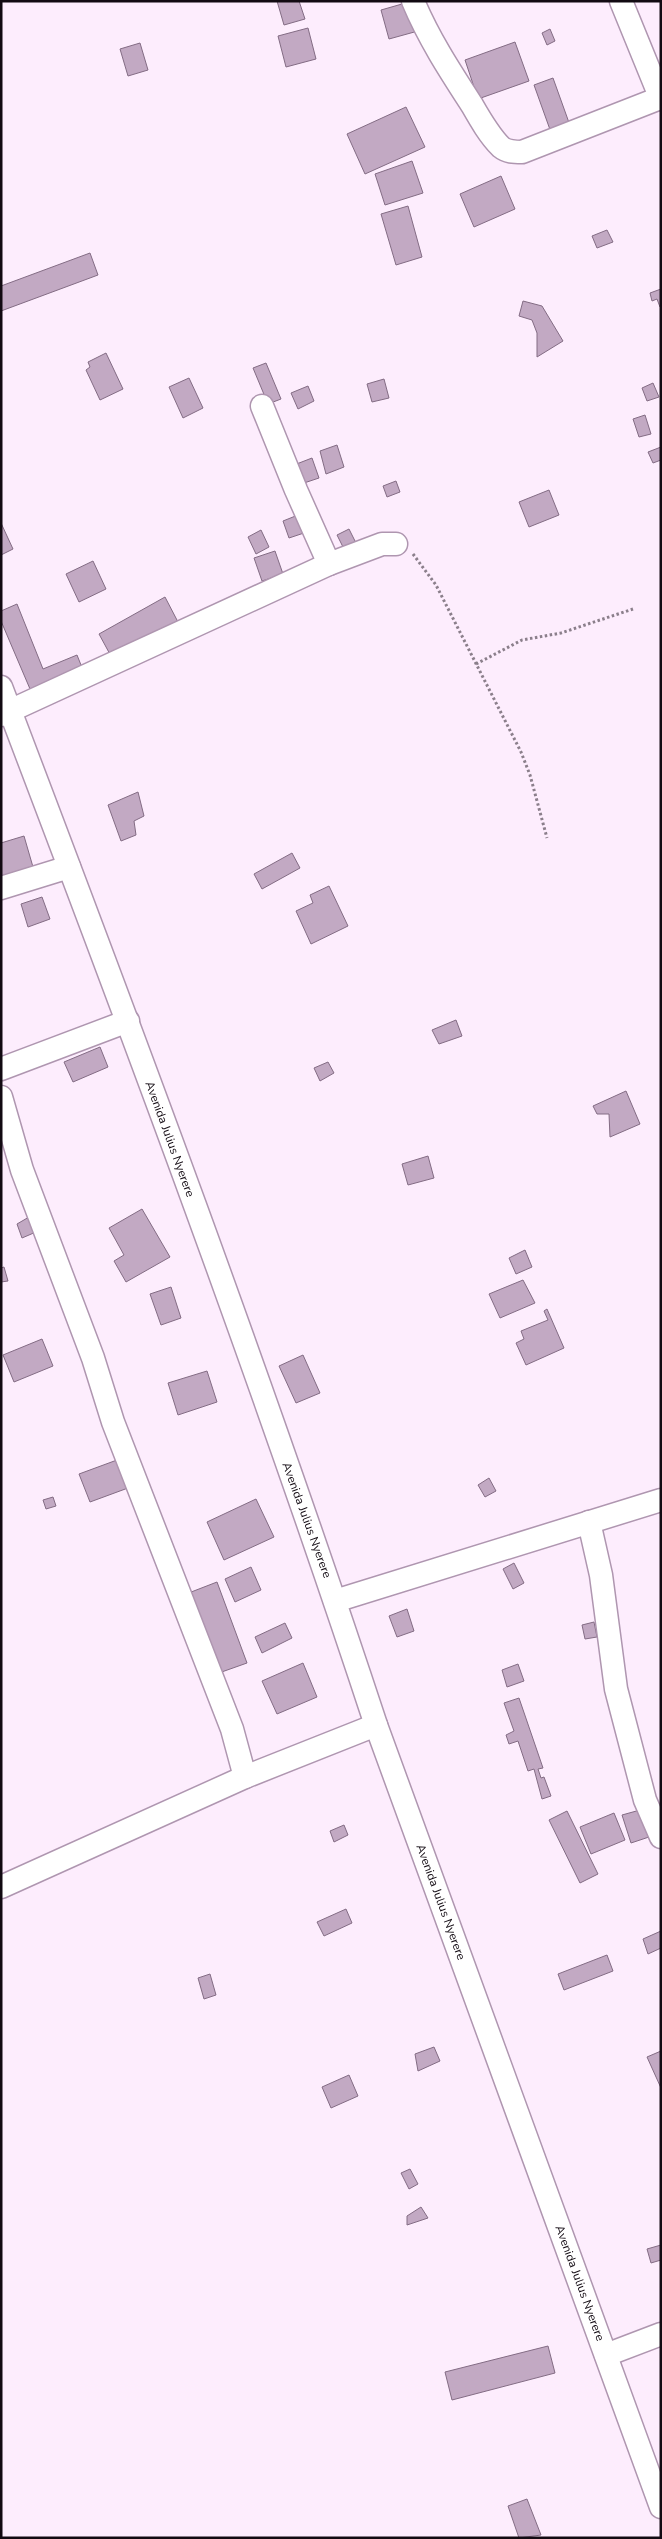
<svg xmlns="http://www.w3.org/2000/svg" width="662" height="2539" viewBox="0 0 662 2539" font-family="'Nunito Sans',sans-serif">
	<rect width="100%" height="100%" fill="#fdedfd"/>
	<g fill="#c2a9c3" stroke="#836c84">
		<polygon points="277,1 299,1 305,19 284,25"/>
		<polygon points="409,2 418,31 389,39 381,10"/>
		<polygon points="308,28 316,59 286,67 278,36"/>
		<polygon points="550,29 555,41 547,45 542,33"/>
		<polygon points="515,42 529,81 478,99 465,60"/>
		<polygon points="140,43 148,70 128,76 120,49"/>
		<polygon points="553,78 572,131 553,138 534,85"/>
		<polygon points="406,107 425,147 365,174 347,134"/>
		<polygon points="412,161 423,193 385,205 375,174"/>
		<polygon points="501,176 515,209 474,227 460,194"/>
		<polygon points="408,206 422,257 396,265 381,214"/>
		<polygon points="607,230 613,242 597,248 592,236"/>
		<polygon points="90,253 98,275 1,311 1,286"/>
		<polygon points="661,289 661,307 660,307 657,299 652,301 650,293"/>
		<polygon points="523,301 542,306 563,341 537,357 537,333 532,320 519,316"/>
		<polygon points="106,353 123,389 100,400 86,370 90,367 88,362"/>
		<polygon points="266,363 281,399 268,404 253,368"/>
		<polygon points="189,378 203,408 183,418 169,387"/>
		<polygon points="384,379 389,398 372,402 367,384"/>
		<polygon points="653,383 659,397 647,401 642,388"/>
		<polygon points="308,386 314,401 298,409 291,393"/>
		<polygon points="645,415 651,434 639,437 633,419"/>
		<polygon points="337,445 344,467 326,474 320,451"/>
		<polygon points="661,447 661,460 653,463 648,452"/>
		<polygon points="312,458 319,478 301,484 294,465"/>
		<polygon points="396,481 400,492 387,497 383,486"/>
		<polygon points="549,490 559,515 529,527 519,502"/>
		<polygon points="298,515 304,533 289,538 283,521"/>
		<polygon points="1,523 13,549 1,555"/>
		<polygon points="349,529 357,545 345,551 337,535"/>
		<polygon points="261,530 269,547 256,554 248,537"/>
		<polygon points="275,551 283,574 262,581 254,558"/>
		<polygon points="93,561 106,589 79,602 66,574"/>
		<polygon points="165,597 178,622 112,658 99,634"/>
		<polygon points="17,604 43,669 77,655 85,675 33,696 1,621 1,611"/>
		<polygon points="138,792 144,816 134,821 136,835 121,841 108,805"/>
		<polygon points="24,836 33,867 1,876 1,843"/>
		<polygon points="292,853 300,868 262,889 254,874"/>
		<polygon points="329,886 348,926 311,944 296,911 313,903 310,895"/>
		<polygon points="42,897 50,919 28,927 21,904"/>
		<polygon points="456,1020 462,1036 439,1044 432,1030"/>
		<polygon points="100,1047 108,1067 73,1082 64,1062"/>
		<polygon points="328,1062 334,1073 320,1081 314,1068"/>
		<polygon points="626,1091 640,1124 610,1137 609,1114 597,1114 593,1106"/>
		<polygon points="428,1156 434,1178 408,1185 402,1164"/>
		<polygon points="142,1209 170,1257 126,1282 114,1261 124,1255 109,1228"/>
		<polygon points="29,1217 36,1232 22,1238 17,1224"/>
		<polygon points="525,1250 532,1267 516,1274 509,1258"/>
		<polygon points="4,1267 8,1281 1,1282 1,1268"/>
		<polygon points="523,1280 535,1303 500,1318 489,1294"/>
		<polygon points="171,1287 181,1318 161,1325 150,1294"/>
		<polygon points="547,1309 564,1348 526,1365 516,1343 524,1339 521,1331 548,1320 544,1311"/>
		<polygon points="42,1339 53,1366 14,1382 3,1355"/>
		<polygon points="303,1355 320,1393 296,1403 279,1366"/>
		<polygon points="207,1371 217,1402 178,1415 168,1383"/>
		<polygon points="117,1460 128,1488 90,1502 79,1474"/>
		<polygon points="489,1478 496,1491 485,1497 478,1485"/>
		<polygon points="53,1497 56,1506 46,1509 43,1500"/>
		<polygon points="256,1499 274,1537 224,1560 207,1522"/>
		<polygon points="514,1563 524,1583 513,1589 503,1569"/>
		<polygon points="251,1567 261,1590 235,1602 225,1579"/>
		<polygon points="217,1582 247,1663 216,1674 186,1594"/>
		<polygon points="407,1609 414,1631 397,1637 389,1616"/>
		<polygon points="594,1622 597,1637 585,1639 582,1625"/>
		<polygon points="285,1623 292,1638 262,1653 255,1637"/>
		<polygon points="303,1663 317,1697 277,1714 262,1681"/>
		<polygon points="518,1664 524,1681 507,1687 502,1670"/>
		<polygon points="519,1698 543,1768 538,1769 541,1778 544,1777 551,1796 542,1799 534,1769 528,1771 518,1741 509,1744 506,1735 514,1731 504,1703"/>
		<polygon points="640,1810 649,1837 631,1843 622,1815"/>
		<polygon points="567,1811 598,1874 580,1883 549,1820"/>
		<polygon points="614,1813 625,1840 591,1854 580,1827"/>
		<polygon points="344,1825 348,1835 334,1842 330,1831"/>
		<polygon points="346,1909 352,1923 324,1936 317,1922"/>
		<polygon points="661,1931 661,1948 648,1954 643,1939"/>
		<polygon points="607,1955 613,1971 564,1990 558,1974"/>
		<polygon points="210,1974 216,1995 204,1999 198,1978"/>
		<polygon points="434,2047 440,2061 418,2071 415,2054"/>
		<polygon points="661,2051 661,2088 647,2057"/>
		<polygon points="349,2075 358,2096 331,2108 322,2087"/>
		<polygon points="410,2169 418,2184 409,2189 401,2173"/>
		<polygon points="421,2207 428,2218 407,2225 407,2216"/>
		<polygon points="661,2245 661,2260 651,2263 647,2249"/>
		<polygon points="548,2346 555,2373 452,2400 445,2372"/>
		<polygon points="527,2499 541,2535 519,2538 508,2506"/>
	</g>
	<g fill="none" stroke-linecap="round" stroke-linejoin="round">
		<defs>
			<g id="minor">
				<path d="M413,1C429,39 450,71 472,105C480,119 489,135 501,147C507,152 514,152 522,152L660,98"/>
				<polyline points="621,1 661,99"/>
				<polyline points="262,406 296,490 329,564"/>
				<path d="M1,687C132,1031 261,1376 376,1725L661,2507"/>
				<polyline points="1,715 329,564 382,544 396,544"/>
				<polyline points="1,888 69,867"/>
				<polyline points="1,1069 128,1021"/>
				<polyline points="1,1097 22,1170 93,1358 113,1422 232,1729 245,1777"/>
				<polyline points="589,1522 601,1575 616,1689 645,1800 661,1837"/>
				<polyline points="335,1601 661,1500"/>
				<polyline points="1,1887 245,1777 376,1725"/>
				<polyline points="606,2355 661,2334"/>
			</g>
		</defs>
		<use href="#minor" stroke="#af96b0" stroke-width="25"/>
		<g stroke="#8b7f8b" stroke-width="3" stroke-dasharray="2.5 2.5" stroke-linecap="butt">
			<polyline points="413,554 436,585 521,752 530,775 547,838"/>
			<polyline points="476,664 522,640 561,633 633,609"/>
		</g>
		<use href="#minor" stroke="#fff" stroke-width="22"/>
	</g>
	<g text-anchor="middle" stroke-width="4" stroke-linejoin="round" paint-order="stroke">
		<g font-size="12" fill="#120a12" stroke="#fff">
			<text transform="translate(170 1139) rotate(70)" y="4">Avenida Julius Nyerere</text>
			<text transform="translate(307 1520) rotate(70)" y="4">Avenida Julius Nyerere</text>
			<text transform="translate(441 1902) rotate(70)" y="4">Avenida Julius Nyerere</text>
			<text transform="translate(580 2283) rotate(70)" y="4">Avenida Julius Nyerere</text>
		</g>
	</g>
	<rect width="662" height="2539" fill="none" stroke="#120a12" stroke-width="5"/>
</svg>
